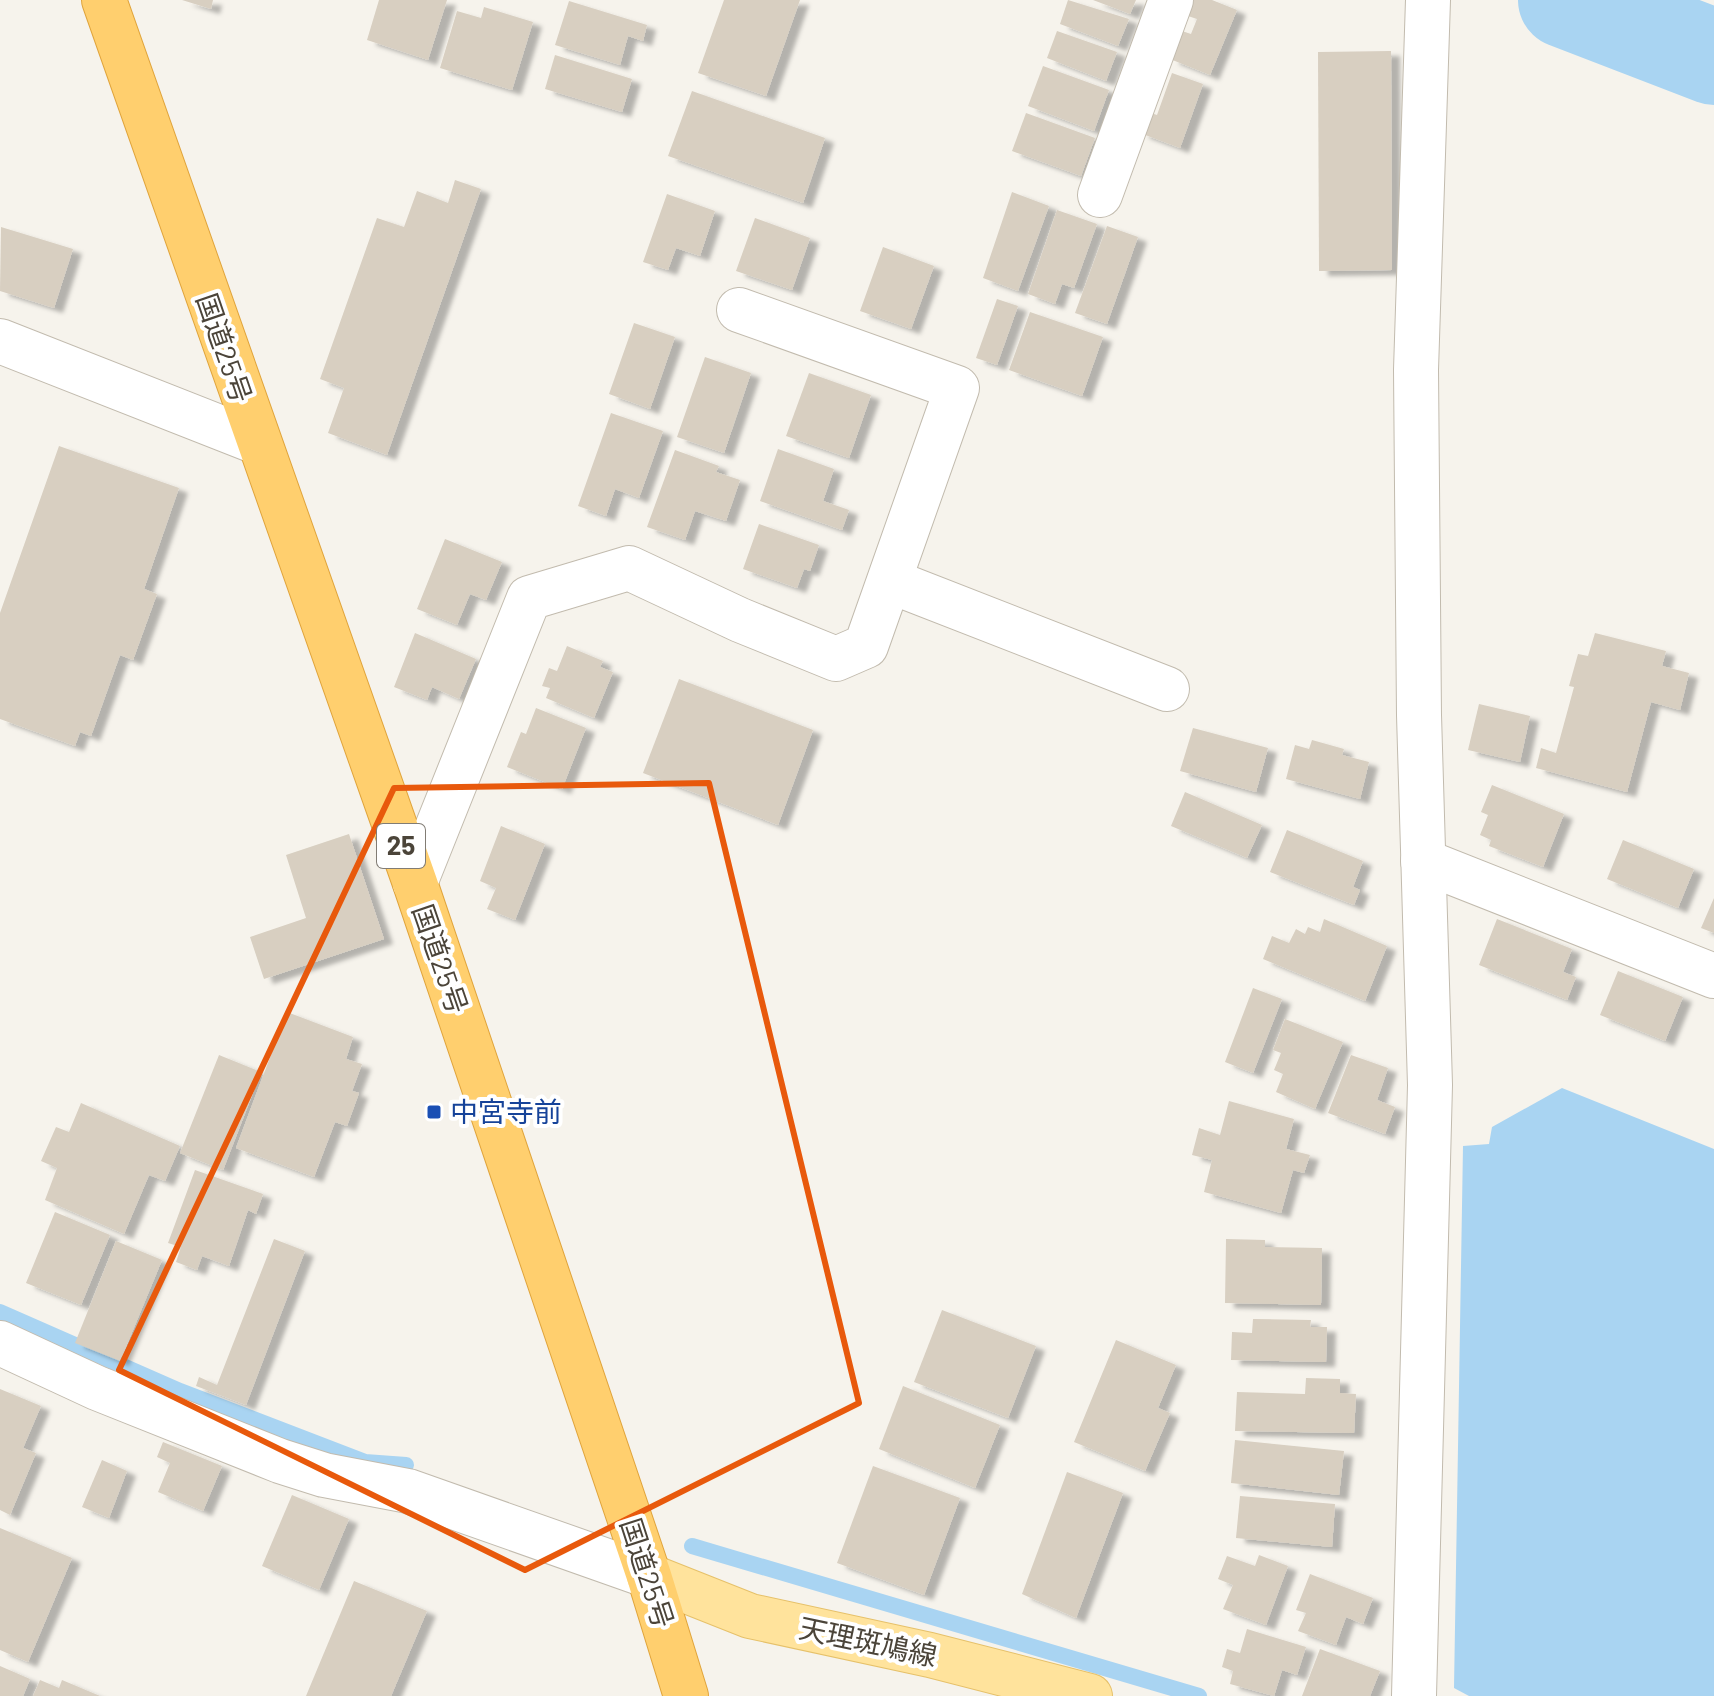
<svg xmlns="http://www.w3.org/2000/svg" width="1714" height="1696" viewBox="0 0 1714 1696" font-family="Barlow,'Noto Sans JP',sans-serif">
	<defs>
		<filter id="shadow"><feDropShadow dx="9" dy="5" stdDeviation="2" flood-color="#0004"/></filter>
	</defs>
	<rect width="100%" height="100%" fill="#f6f3ec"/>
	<polygon fill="#a9d4f2" points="1562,1088 1714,1149 1714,1696 1469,1696 1454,1688 1463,1146 1489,1144 1492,1127"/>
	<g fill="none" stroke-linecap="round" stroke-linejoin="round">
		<g stroke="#a9d4f2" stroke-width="16">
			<polyline points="0,1312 180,1391 365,1462 406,1465"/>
			<polyline points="692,1546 1199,1696"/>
		</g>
		<polyline stroke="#a9d4f2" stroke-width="96" points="1566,0 1714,57"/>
	</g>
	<g fill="#d8cfc1" filter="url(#shadow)">
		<polygon points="182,0 213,0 211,9"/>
		<polygon points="379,0 447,0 428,60 367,40"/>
		<polygon points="724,0 800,0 766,96 698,73"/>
		<polygon points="1068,0 1129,19 1118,46 1060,24"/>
		<polygon points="1093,0 1136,0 1130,14"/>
		<polygon points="1194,0 1212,0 1237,10 1210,75 1170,59 1182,31 1191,34 1197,19 1188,16"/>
		<polygon points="569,1 647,25 643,41 628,36 620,65 555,45"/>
		<polygon points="484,7 533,22 512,90 440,68 457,11 481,18"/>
		<polygon points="1057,31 1117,52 1106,81 1047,58"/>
		<polygon points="1391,51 1392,270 1319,271 1318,52"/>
		<polygon points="555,55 632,79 622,112 545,89"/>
		<polygon points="1043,66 1109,90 1094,131 1028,106"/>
		<polygon points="1172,73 1203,84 1180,148 1140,133 1148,112 1157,115"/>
		<polygon points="692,91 825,138 803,203 668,156"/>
		<polygon points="1026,113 1095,138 1081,176 1012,151"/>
		<polygon points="455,180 481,189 387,455 328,433 344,388 320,379 377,218 404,227 417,191 448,203"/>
		<polygon points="1012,192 1049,206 1018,291 983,278"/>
		<polygon points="667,194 715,211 700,256 676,248 668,270 643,262"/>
		<polygon points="1057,210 1097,224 1074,288 1062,284 1055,304 1028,294"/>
		<polygon points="755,218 810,238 792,290 736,271"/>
		<polygon points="1107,226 1138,237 1107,324 1075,313"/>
		<polygon points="1,227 73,249 54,308 0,291"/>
		<polygon points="883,247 934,266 911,329 860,311"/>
		<polygon points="997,299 1018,306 997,365 976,358"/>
		<polygon points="1030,312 1103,337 1082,396 1009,370"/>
		<polygon points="634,323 675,337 650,409 609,394"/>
		<polygon points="705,357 751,373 724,453 677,437"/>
		<polygon points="809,373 871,395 849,458 786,436"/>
		<polygon points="611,413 663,431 639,498 615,489 606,516 578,506"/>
		<polygon points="59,446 179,488 144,589 157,594 133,660 120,655 91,736 80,732 75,746 0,719 0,613"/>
		<polygon points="778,449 834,469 823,501 849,510 842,530 760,501"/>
		<polygon points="675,450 719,466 716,472 740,480 726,521 695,511 685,540 647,527"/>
		<polygon points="759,524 819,545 810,571 804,569 797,588 743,569"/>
		<polygon points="445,539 502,562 486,600 470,594 457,625 417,609"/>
		<polygon points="415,633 476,659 459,699 432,687 427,700 394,687"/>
		<polygon points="1595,633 1666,651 1662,666 1689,673 1680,710 1651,702 1627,792 1536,768 1541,748 1556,753 1574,687 1569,686 1578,654 1588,656"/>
		<polygon points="567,646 603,661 600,667 613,672 594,718 546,698 550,688 542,686 549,668 557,671"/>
		<polygon points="679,679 813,730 778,825 643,773"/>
		<polygon points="1479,704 1530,716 1520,762 1468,750"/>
		<polygon points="536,708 586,728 562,789 507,767 521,732 526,734"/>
		<polygon points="1193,728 1268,748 1256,792 1180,771"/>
		<polygon points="1312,740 1344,749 1342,755 1369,762 1360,799 1286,779 1295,745 1309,749"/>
		<polygon points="1492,785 1564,814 1543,867 1489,846 1491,840 1480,835 1488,815 1481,812"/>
		<polygon points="1185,792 1262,825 1247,858 1171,826"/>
		<polygon points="501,826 545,844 515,920 487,909 496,888 480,881"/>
		<polygon points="1287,830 1363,861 1353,887 1360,890 1354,905 1270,872"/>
		<polygon points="349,834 384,939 264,979 250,937 306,918 286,855"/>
		<polygon points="1623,840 1694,869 1678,908 1607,879"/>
		<polygon points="1714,898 1714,933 1701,928"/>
		<polygon points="1324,919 1387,946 1365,1001 1263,959 1272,936 1289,943 1296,929 1305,934 1308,927 1320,932"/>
		<polygon points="1497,919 1572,949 1563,972 1576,977 1567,1000 1479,965"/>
		<polygon points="1618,971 1683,997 1665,1041 1600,1015"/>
		<polygon points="1253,988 1282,999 1253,1073 1225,1062"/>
		<polygon points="287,1012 353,1037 346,1059 362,1064 352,1091 359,1093 347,1126 335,1122 314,1177 236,1148"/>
		<polygon points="1285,1019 1343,1042 1315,1109 1276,1092 1283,1074 1274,1070 1281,1053 1273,1050"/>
		<polygon points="219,1055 261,1072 223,1170 180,1153"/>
		<polygon points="1351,1055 1388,1068 1377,1100 1395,1107 1385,1134 1328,1113"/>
		<polygon points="1229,1101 1294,1119 1286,1149 1310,1155 1304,1173 1293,1170 1281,1213 1204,1192 1212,1160 1192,1155 1199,1128 1220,1135"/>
		<polygon points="81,1103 180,1146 165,1181 149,1175 124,1234 45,1200 57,1168 41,1161 56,1127 69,1132"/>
		<polygon points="195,1170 263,1194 256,1214 248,1210 229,1266 202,1256 197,1270 176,1262 181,1247 168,1243"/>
		<polygon points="55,1212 110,1235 81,1305 26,1283"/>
		<polygon points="274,1239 305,1251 246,1405 196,1386 199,1377 217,1385"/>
		<polygon points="1226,1239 1265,1240 1265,1247 1322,1248 1321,1305 1225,1303"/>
		<polygon points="116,1241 162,1260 120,1361 75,1343"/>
		<polygon points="942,1310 1036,1346 1008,1418 914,1382"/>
		<polygon points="1253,1319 1311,1320 1310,1327 1327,1327 1326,1362 1231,1360 1232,1332 1252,1333"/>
		<polygon points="1116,1340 1176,1365 1158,1408 1170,1413 1145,1471 1074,1442"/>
		<polygon points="1306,1378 1340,1379 1340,1393 1356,1394 1354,1433 1235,1431 1237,1392 1305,1394"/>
		<polygon points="903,1386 1000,1425 975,1488 879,1449"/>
		<polygon points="0,1389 41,1406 23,1448 36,1453 10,1515 0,1510"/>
		<polygon points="1235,1440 1344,1451 1339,1495 1231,1483"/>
		<polygon points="163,1442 222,1466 203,1511 158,1492 170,1463 157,1457"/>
		<polygon points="102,1460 127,1471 109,1518 82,1507"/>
		<polygon points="873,1466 960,1498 924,1595 837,1563"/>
		<polygon points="1067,1472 1123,1493 1076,1618 1022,1594"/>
		<polygon points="292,1495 349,1519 319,1590 262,1566"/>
		<polygon points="1240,1496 1335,1504 1332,1547 1236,1538"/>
		<polygon points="0,1528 72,1558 28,1662 0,1650"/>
		<polygon points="1259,1555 1288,1566 1266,1625 1223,1609 1233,1585 1218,1579 1227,1556 1255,1566"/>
		<polygon points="1310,1574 1373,1598 1363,1624 1346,1617 1336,1645 1298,1631 1306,1613 1296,1610"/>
		<polygon points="354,1581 427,1611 391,1696 306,1696"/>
		<polygon points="1247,1629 1306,1647 1297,1675 1282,1670 1274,1696 1230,1684 1233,1671 1222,1667 1227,1649 1240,1653"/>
		<polygon points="1320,1649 1380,1671 1370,1696 1302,1696"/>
		<polygon points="0,1666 30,1679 23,1696 0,1696"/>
		<polygon points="40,1680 59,1688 62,1680 100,1696 33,1696"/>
	</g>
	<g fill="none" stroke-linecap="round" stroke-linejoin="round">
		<defs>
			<g id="minor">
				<polyline points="1100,195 1171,0"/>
				<polyline points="0,341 257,442"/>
				<polyline points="890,581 1167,689"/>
				<polyline points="1423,861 1714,976"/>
				<polyline points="415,883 529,598 629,568 740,620 836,659 866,646 957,388 739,310"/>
				<polyline points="0,1343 97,1388 280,1461 324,1475 408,1491 649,1576"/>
				<polyline points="1414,1696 1430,1085 1419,715 1416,370 1428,0"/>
			</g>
			<polyline id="major" points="649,1576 750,1616 930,1655 1090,1696"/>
			<polyline id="highway" points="104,0 415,883 649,1576 686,1696"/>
		</defs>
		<use href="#minor" stroke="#c2bbae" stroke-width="46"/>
		<use href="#major" stroke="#e6c16a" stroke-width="46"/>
		<use href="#highway" stroke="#e0a43c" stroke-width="46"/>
		<use href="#minor" stroke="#fff" stroke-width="44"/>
		<use href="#major" stroke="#ffe39c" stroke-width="44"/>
		<use href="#highway" stroke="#ffcf6e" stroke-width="44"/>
	</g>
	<path fill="none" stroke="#e8590c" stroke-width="6" stroke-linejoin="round" d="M709,783L859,1403L525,1570L119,1370L394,788Z"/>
	<rect fill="#1a4fb4" stroke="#fff" stroke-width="3" x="426" y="1104" width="16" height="16" rx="4"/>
	<g text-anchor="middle" stroke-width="8" stroke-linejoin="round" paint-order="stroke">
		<rect fill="#fff" stroke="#817c74" stroke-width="2" x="377" y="824" width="48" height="44" rx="6"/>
		<g font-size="26" font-weight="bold" fill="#4b4439">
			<text x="401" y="855">25</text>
		</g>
		<g font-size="28" fill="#4b4439" stroke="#fff">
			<text transform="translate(224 348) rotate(71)" y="10">国道25号</text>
			<text transform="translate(440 959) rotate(71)" y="10">国道25号</text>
			<text transform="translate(647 1573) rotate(72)" y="10">国道25号</text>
			<text transform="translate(868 1642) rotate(12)" y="10">天理斑鳩線</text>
		</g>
		<g font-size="28" fill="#164399" stroke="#fff" text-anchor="start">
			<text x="450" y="1122">中宮寺前</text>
		</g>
	</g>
</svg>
